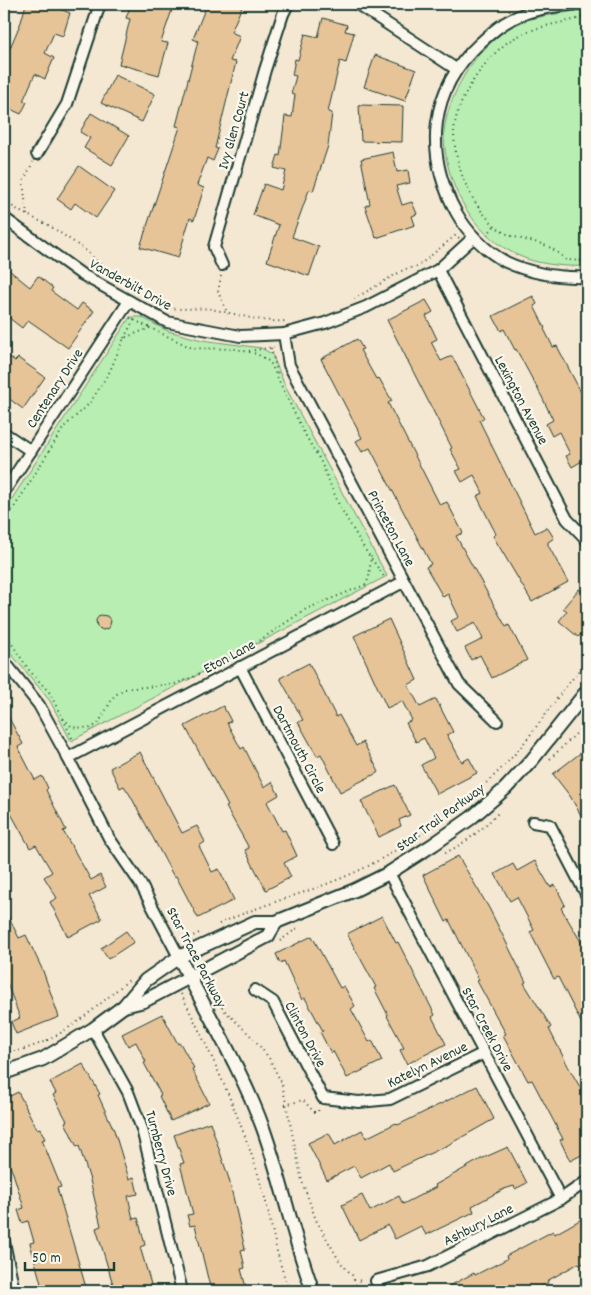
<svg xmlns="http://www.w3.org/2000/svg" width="591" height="1295" viewBox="0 0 591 1295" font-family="Dekko,sans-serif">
	<rect width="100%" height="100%" fill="#f5e8d3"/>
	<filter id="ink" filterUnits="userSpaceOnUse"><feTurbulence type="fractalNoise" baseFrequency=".02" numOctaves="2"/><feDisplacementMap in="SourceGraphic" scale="10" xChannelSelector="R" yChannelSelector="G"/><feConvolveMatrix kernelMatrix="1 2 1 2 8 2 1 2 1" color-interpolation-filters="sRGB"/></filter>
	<g filter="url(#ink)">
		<g fill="#b8eeb1" stroke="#6c9672">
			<path d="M587,9V266C567,267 543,265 524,258C475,239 446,188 444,138C443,113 462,73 479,55C489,44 505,28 520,22C541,15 566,13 587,9Z"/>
			<polygon points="130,317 141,317 168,331 202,340 261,348 272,354 286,388 387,576 71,741 50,701 4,645 4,511"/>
		</g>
		<g fill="#e7c498" stroke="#1f3d34">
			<polygon points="26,4 62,4 60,9 70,13 63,36 54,33 45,53 54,58 45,79 35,74 23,101 27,102 21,114 4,106 4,62 21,22"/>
			<polygon points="131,4 174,4 161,42 168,43 159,75 119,64 130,19 126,18"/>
			<polygon points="207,4 243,4 231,32 240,36 230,61 236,62 215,148 218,149 213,161 207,158 197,185 204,188 194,220 190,218 178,258 140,247 180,127 176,126 198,41 193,39"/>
			<polygon points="323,18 347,25 345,31 354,33 346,63 340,61 328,112 332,113 328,146 313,191 309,190 292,237 319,247 309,276 267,261 279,225 253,215 264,184 281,190 286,171 274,168 278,155 280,156 285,116 292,117 295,95 291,94 296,76 292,75 295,59 298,60 305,34 318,37"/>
			<polygon points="375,55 416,70 405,101 364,87"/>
			<polygon points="115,75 155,94 142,122 101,103"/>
			<polygon points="359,105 403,106 402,142 361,141"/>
			<polygon points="91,113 129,136 112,165 84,148 90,138 80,132"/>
			<polygon points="393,152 397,172 408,170 410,183 396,186 402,205 412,202 417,214 412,216 415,225 376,238 365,206 370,204 361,159"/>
			<polygon points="79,166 114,191 96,218 75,203 71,209 57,199"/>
			<polygon points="4,266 30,287 38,276 53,288 51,291 77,310 82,303 94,311 68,348 28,320 22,328 4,314"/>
			<polygon points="533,296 537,304 534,306 545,328 544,329 553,347 557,346 587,404 587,458 572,467 566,456 570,454 559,432 552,436 546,424 553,420 542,397 516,349 515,350 504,329 501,331 493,316"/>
			<polygon points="426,300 433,312 426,316 437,339 431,342 441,361 452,356 484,418 479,420 535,533 547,527 554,538 548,542 548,545 568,582 532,602 493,536 496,534 477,496 483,493 474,475 462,482 456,471 461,469 450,449 452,448 387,320"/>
			<polygon points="357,339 363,349 360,350 376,379 379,378 392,401 388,403 440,505 447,502 463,533 456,536 506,627 509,625 527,660 492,678 480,655 471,660 465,648 483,639 475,623 457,632 451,621 459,617 448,594 443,597 426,567 431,564 370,448 362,452 356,441 362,438 321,359"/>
			<polygon points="4,353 15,361 18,358 45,377 23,409 4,395"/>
			<polygon points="579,589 587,596 587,639 581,634 578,637 559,621 567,611 563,608"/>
			<polygon points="100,615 107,616 111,621 109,628 103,630 97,627 96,620"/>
			<polygon points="389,619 417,680 408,685 420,707 436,699 453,732 447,735 462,762 469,758 477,773 437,794 421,765 434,758 424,738 416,742 406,723 412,720 402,701 387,708 354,636"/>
			<polygon points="309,663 336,717 339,715 356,746 363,742 379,772 340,792 321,754 317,756 298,722 303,720 280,678"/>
			<polygon points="223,706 231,721 227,723 241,749 244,747 264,787 272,782 279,795 267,802 282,831 285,830 297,856 284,863 291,877 266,890 245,850 249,848 226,807 228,806 185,726"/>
			<polygon points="4,709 23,744 18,747 35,780 42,776 48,788 46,790 66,830 63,831 91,880 100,875 106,887 89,896 102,919 68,937 50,902 57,898 44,877 52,872 36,845 30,848 4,801"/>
			<polygon points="587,748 587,826 570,796 553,774"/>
			<polygon points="140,752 182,833 197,826 205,842 199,846 212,872 219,869 234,900 198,918 176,876 174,877 130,795 124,786 120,788 110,768"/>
			<polygon points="395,785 410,815 399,820 401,826 379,837 361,801"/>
			<polygon points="458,856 489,908 526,982 524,983 551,1027 549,1029 569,1068 584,1094 587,1092 587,1152 570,1161 560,1140 563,1139 532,1080 528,1081 503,1035 506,1034 477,981 479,980 449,920 446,922 423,875"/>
			<polygon points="535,861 550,887 555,885 565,905 561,908 587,952 587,1034 558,977 554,979 530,932 534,930 517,897 510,901 495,874 513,864 517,871"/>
			<polygon points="4,908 19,938 26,935 43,971 59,1017 16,1034 11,1022 20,1018 4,975"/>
			<polygon points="382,916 396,943 398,942 435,1015 432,1017 446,1044 407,1064 400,1050 404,1048 387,1016 388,1015 374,988 376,987 347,934"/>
			<polygon points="126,931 134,942 108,959 101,948"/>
			<polygon points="312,936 340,988 344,986 355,1006 351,1009 369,1042 372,1040 382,1061 347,1078 333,1051 331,1053 320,1032 323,1031 305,998 302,1000 284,961 280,963 276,954"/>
			<polygon points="162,1014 178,1044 180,1043 194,1068 192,1069 209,1103 171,1121 159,1096 161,1095 144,1063 146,1062 136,1042 128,1046 122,1034"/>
			<polygon points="83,1064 100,1094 98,1095 114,1130 129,1179 134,1177 138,1194 128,1196 133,1219 138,1218 145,1245 140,1247 153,1291 115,1291 96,1228 101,1226 90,1180 79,1146 77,1147 65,1122 67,1121 53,1095 56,1093 50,1082"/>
			<polygon points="477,1086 494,1119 448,1145 393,1171 389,1163 361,1178 354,1166 327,1180 308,1143 329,1133 335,1145 362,1130 366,1138 396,1123 398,1125"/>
			<polygon points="18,1092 37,1129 40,1128 45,1139 42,1140 61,1187 57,1188 87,1291 43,1291 30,1243 34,1242 28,1221 22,1223 18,1210 24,1208 13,1173 4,1154 4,1099"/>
			<polygon points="210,1122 229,1179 245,1249 241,1250 245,1268 241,1269 247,1291 211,1291 195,1225 190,1226 187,1215 193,1214 180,1164 184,1163 174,1135"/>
			<polygon points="508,1147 527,1183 515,1189 514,1186 504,1189 472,1206 474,1212 426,1235 421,1226 395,1239 388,1225 359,1240 342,1205 362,1195 370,1211 399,1196 403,1204 436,1187 435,1185 481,1159"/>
			<polygon points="587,1216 587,1261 580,1265 579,1263 547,1281 548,1283 532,1291 440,1291 474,1273 475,1275 507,1259 506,1256 553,1231 555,1234"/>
		</g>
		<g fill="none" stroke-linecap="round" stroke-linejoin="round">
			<defs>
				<g id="minor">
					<polyline points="357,4 456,69"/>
					<path d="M579,4C555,6 531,9 510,20C498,26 489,35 480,43C429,90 424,153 456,212C467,232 485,251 506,262C532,274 559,278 587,277"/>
					<polyline points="37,154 67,104 100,4"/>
					<polyline points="4,218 81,274 167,322 240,336 284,334 325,323 366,307 438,270 474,237"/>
					<polyline points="222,265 214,247 265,70 283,14 288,4"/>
					<polyline points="438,270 567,519 587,540"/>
					<polyline points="284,334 289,365 459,684 497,721"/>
					<polyline points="4,433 31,451"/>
					<polyline points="4,492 129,301"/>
					<polyline points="4,661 39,705 68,758 109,838 140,883 179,957"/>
					<polyline points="240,667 333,844"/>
					<polyline points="68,758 403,582"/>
					<polyline points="533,822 550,825 587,896"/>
					<polyline points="389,873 561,1199"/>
					<polyline points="255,990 273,1002 323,1098 359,1102 390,1099 484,1053"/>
					<polyline points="93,1029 128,1092 142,1129 182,1291"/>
					<polyline points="4,1242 14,1291"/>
					<polyline points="376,1281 428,1266 561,1199 587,1181"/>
				</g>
				<g id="tertiary">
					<path d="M179,957C207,1013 241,1068 263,1128C282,1181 293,1238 313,1291"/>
					<polyline points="124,1006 144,1001 268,936 276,922"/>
					<polyline points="4,1073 43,1059 93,1029 124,1006 146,980 179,957 255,922 276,922 355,890 389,873 434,844 471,818 505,789 532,760 587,691"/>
				</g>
			</defs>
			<use href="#minor" stroke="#1f3d34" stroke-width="14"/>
			<use href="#tertiary" stroke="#1f3d34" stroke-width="16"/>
			<g stroke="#1f3d34" stroke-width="2" stroke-dasharray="1 4" stroke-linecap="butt">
				<path d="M587,17C561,23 534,26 511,40C485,57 453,103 454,135C455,162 466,192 483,213C489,220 497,229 505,233C530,245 543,237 566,260L587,261"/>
				<polyline points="4,201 21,212 50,226 84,249 119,282"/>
				<polyline points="27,215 23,182 33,162"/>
				<polyline points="487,235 495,225"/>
				<polyline points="221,276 218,292 228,314"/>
				<polyline points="354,299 405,269 417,267 456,235 459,238"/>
				<path d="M160,305C176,312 193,307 210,309C236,313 259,323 286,321"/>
				<polyline points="130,318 150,328"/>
				<polyline points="124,338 136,316"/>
				<polyline points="271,348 278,375"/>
				<polyline points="249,351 274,347"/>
				<polyline points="4,524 64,427 90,403 110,371 124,338 150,328 192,348 236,349 257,354 270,362 303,431 320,460 339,505 364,548 385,578"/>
				<polyline points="4,632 29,670 49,692 62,717 72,727 90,728 98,724 114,696 124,689 175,684 193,677 256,643 306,609 365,585 369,578 371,556"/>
				<polyline points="63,719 74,742"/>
				<polyline points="550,759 587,723"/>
				<path d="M445,853C469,841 481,830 500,811"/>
				<path d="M219,924C268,901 322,890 370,865C404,847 439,824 468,799C483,786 501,770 514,755C541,724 558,692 587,663"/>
				<polyline points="189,938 201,932"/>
				<polyline points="280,941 300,926"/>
				<polyline points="211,990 224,1010 255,1040 269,1058 282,1084 302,1181 316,1220 340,1262 352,1275 358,1291"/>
				<path d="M181,994C212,1055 241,1118 261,1184C272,1220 275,1257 290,1291"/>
				<path d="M4,1052C53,1050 94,1008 130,979"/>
				<polyline points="285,1105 303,1100 314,1112 318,1112 319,1107"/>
				<polyline points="354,1280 364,1281"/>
				<polyline points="582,1291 587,1289"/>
			</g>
			<use href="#minor" stroke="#fbf7ec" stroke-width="10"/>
			<use href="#tertiary" stroke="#fbf7ec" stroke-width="12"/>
		</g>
	</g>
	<g text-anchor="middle" stroke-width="4.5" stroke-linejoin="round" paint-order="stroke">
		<g font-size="15" fill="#1f3d34" stroke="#fbf7ec">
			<text transform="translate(233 130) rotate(-74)" y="5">Ivy Glen Court</text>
			<text transform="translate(131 284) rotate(29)" y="5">Vanderbilt Drive</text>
			<text transform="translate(54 388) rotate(-57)" y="5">Centenary Drive</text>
			<text transform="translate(522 400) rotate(62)" y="5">Lexington Avenue</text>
			<text transform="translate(392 528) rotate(62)" y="5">Princeton Lane</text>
			<text transform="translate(229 656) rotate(-28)" y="5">Eton Lane</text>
			<text transform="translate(300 749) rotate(62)" y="5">Dartmouth Circle</text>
			<text transform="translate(440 817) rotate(-36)" y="5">Star Trail Parkway</text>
			<text transform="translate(197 957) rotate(62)" y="5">Star Trace Parkway</text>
			<text transform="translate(488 1029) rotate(62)" y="5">Star Creek Drive</text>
			<text transform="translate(306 1034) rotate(62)" y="5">Clinton Drive</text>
			<text transform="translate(427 1064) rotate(-26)" y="5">Katelyn Avenue</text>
			<text transform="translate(162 1153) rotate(75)" y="5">Turnberry Drive</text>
			<text transform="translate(478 1224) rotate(-27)" y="5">Ashbury Lane</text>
		</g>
	</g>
	<rect width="591" height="1295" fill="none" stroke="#fbf7ec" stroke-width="20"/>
	<rect x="10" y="10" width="571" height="1275" fill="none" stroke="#1f3d34" stroke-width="2" filter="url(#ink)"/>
	<path d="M25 1262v8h89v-8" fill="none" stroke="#1f3d34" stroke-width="2.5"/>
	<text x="32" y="1262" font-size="15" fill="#1f3d34" stroke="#fbf7ec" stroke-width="4" paint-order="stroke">50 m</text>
</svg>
